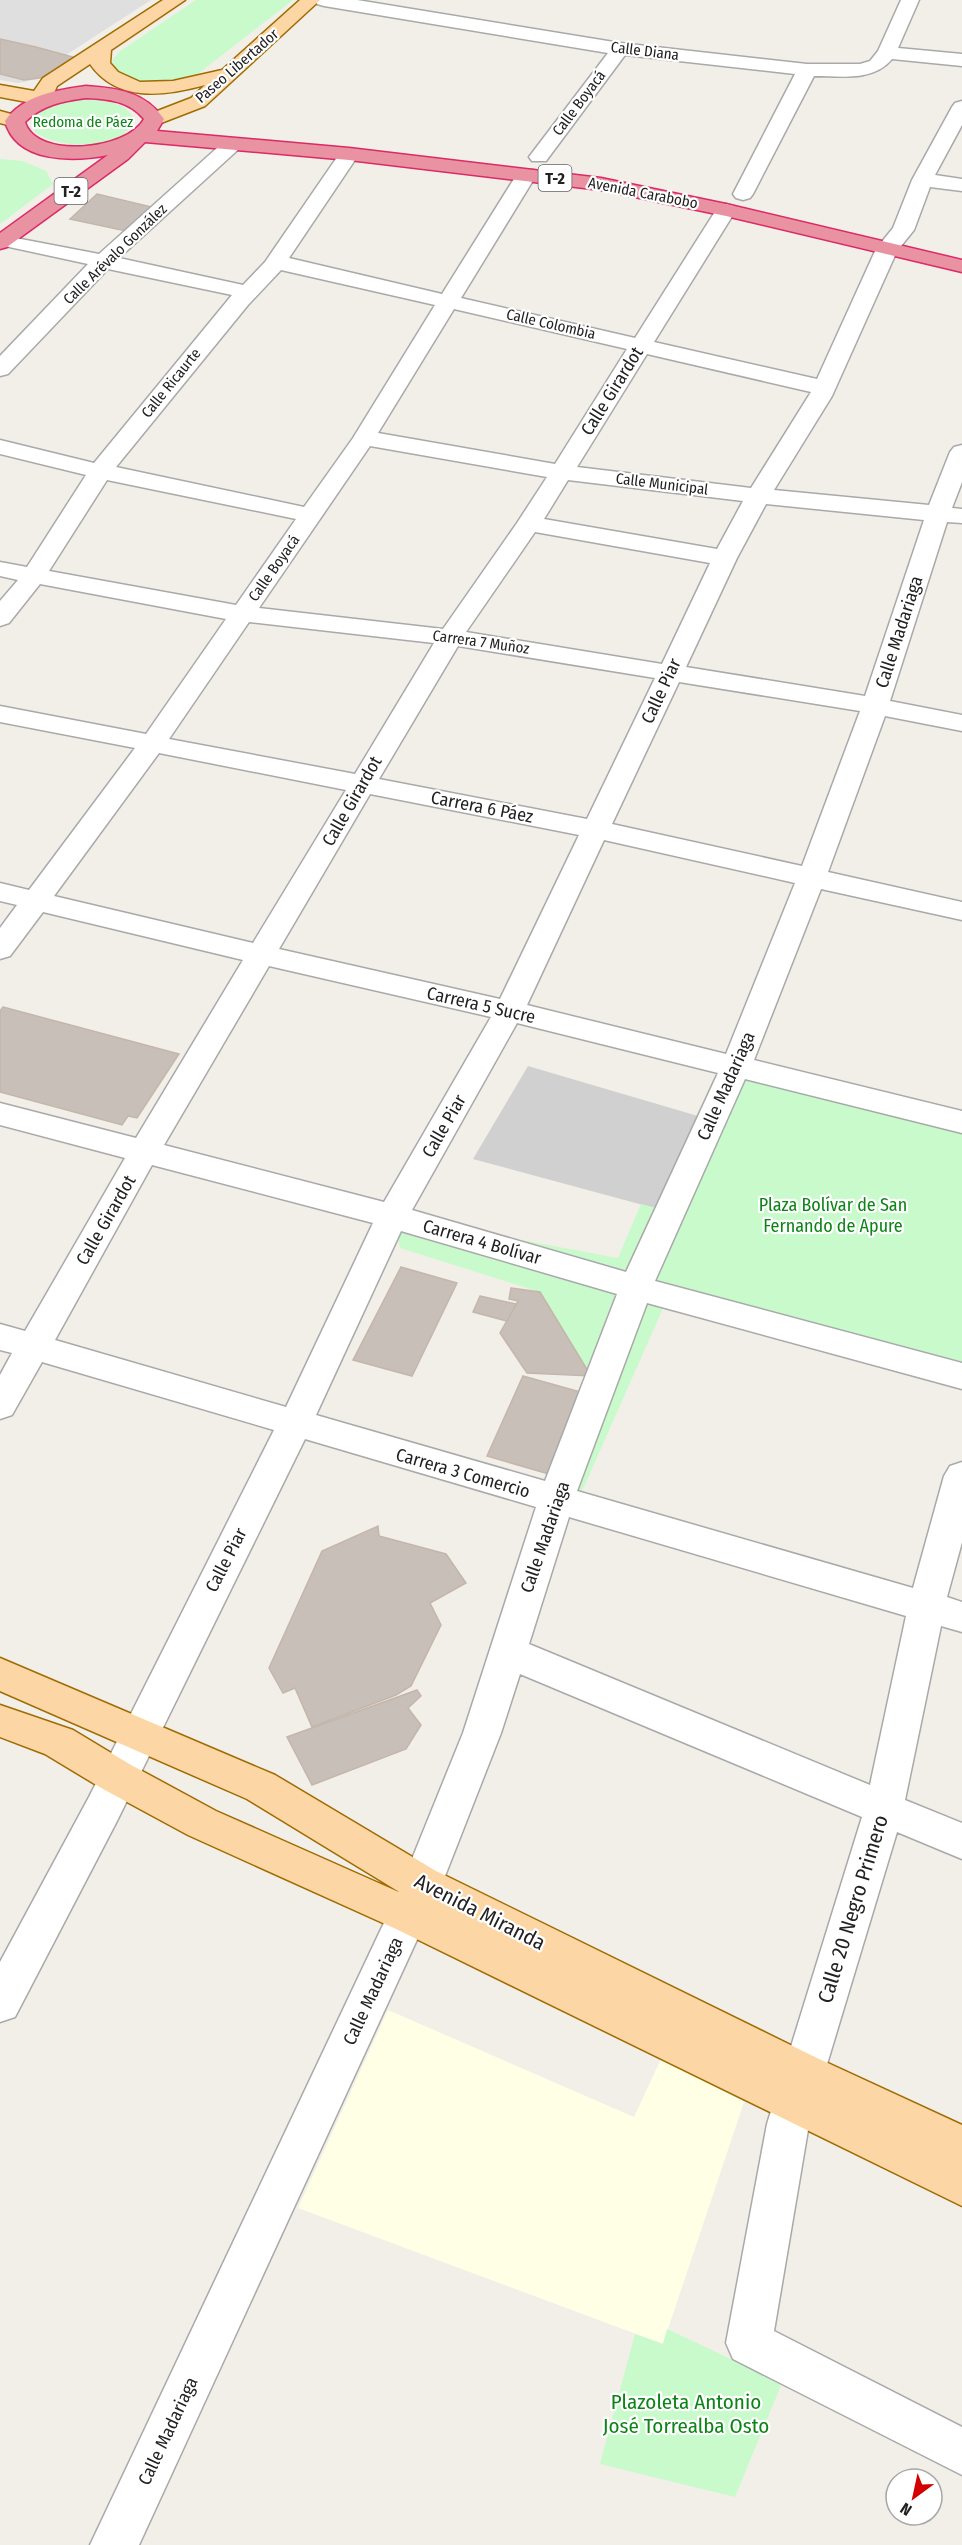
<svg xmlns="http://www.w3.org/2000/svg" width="962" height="2545" viewBox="0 0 962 2545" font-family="'Fira Sans Condensed',sans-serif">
	<rect width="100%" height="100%" fill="#f2efe9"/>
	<polygon fill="#e0dfdf" points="0,0 151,0 66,55 47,77 18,83 0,80"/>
	<polygon fill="#ffffe5" points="388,2010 634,2117 661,2059 744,2102 663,2344 298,2208"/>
	<polygon fill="#d0d0d0" points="528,1066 708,1119 669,1212 473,1159"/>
	<g fill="#c8facc">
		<polygon points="196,0 293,0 190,80 149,84 130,79 117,72 112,61 119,52"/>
		<path d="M82,100C100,100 125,100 134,119C125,153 57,149 35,132C24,107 66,102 82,100Z"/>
		<polygon points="0,159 23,161 46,171 53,184 0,224"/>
		<polygon points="736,1066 962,1122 962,1376 668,1297 579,1498 550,1490 591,1376 540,1292 400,1248 392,1216 618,1258 641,1204 668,1211"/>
		<polygon points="667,2329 782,2383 735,2497 600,2464 635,2334 663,2344"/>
	</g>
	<g fill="#c7bfb8" stroke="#c4b6ab" stroke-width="1.5">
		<polygon points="0,39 36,47 80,59 47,77 24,80 0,74"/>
		<polygon points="97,194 156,208 126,231 70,219"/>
		<polygon points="3,1007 179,1054 137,1118 128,1116 122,1125 0,1092 0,1011"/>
		<polygon points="401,1267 457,1283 412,1376 353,1360"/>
		<polygon points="511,1288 540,1292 591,1376 527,1373 500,1333 518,1301 509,1299"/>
		<polygon points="480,1296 516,1304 507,1321 473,1312"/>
		<polygon points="523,1376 584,1393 549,1474 487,1456"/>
		<polygon points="378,1526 379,1536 446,1554 466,1583 430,1603 441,1625 411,1686 396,1695 312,1727 295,1688 283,1693 269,1668 322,1551"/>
		<polygon points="417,1690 421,1696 408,1708 421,1725 406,1749 312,1785 287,1737"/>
	</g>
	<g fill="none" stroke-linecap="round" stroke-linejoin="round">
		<defs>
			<g id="minor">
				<path d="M315,0H357L620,43L807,64H860L870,61L878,51L901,0H919L898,48L962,54V66L892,59C873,82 840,76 814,76L753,194L750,198L743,200L736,198L733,194L795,74L625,55L546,161H532L529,157L608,53L324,6L317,4Z"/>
				<path d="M962,101V125L935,175L962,179V191L930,187L914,230L897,251L832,396L774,490L929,505L950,452L954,447L962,445V482L952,508L962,509V523L947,522L890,701L962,715V731L885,716L828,872L962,902V920L821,889L754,1060L962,1111V1133L745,1079L655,1281L962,1363V1389L647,1303L577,1491L913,1588L944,1476L950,1466L962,1462V1542L947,1597L962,1602V1632L941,1626L905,1800L962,1823V1859L897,1832L809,2124L774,2331L962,2427V2475L733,2359L726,2343L767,2124L862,1817L520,1674L501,1733L438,1894L139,2545H90L399,1891L463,1733L536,1507L305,1439L117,1821L15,2017L0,2022V1962L89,1797L274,1430L42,1362L12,1415L0,1419V1375L12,1353L0,1350V1324L25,1331L125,1158L0,1125V1103L136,1138L243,960L43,912L10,956L0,959V928L17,905L0,901V883L29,890L135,748L0,722V706L146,734L226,619L40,584L9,623L0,626V601L18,580L0,576V562L27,567L86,475L0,454V440L94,463L232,295L108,269L8,374L0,376V356L88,264L0,245V235L99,254L227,139H241L244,143L241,147L119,258L243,285L265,262L342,150H356L359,154L289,258L442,294L517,174L520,170H534L537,174L461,298L635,338L716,210L719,206L726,204L733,206L736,210L654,342L817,379L876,249L893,228L912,180L952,107L955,103ZM281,270L435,305L353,438L304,507L116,467L248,305ZM454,309L627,349L555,464L378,433ZM647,354L811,392L751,488L577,467ZM370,446L547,477L517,523L443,629L259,608ZM107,480L296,519L236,605L49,571ZM568,480L743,501L717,549L544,519ZM766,504L924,520L865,696L686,667L737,558ZM535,532L710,563L662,664L466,632ZM249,622L434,643L355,774L169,739ZM458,646L655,678L587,819L379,779ZM679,682L860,711L802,866L612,824ZM159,753L346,790L253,943L54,896ZM370,794L579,835L500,999L279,949ZM604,840L795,883L726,1054L527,1005ZM269,966L491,1017L384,1202L164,1145ZM517,1023L718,1073L626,1272L412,1210ZM152,1165L373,1223L286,1407L55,1340ZM401,1231L617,1294L545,1481L316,1415ZM569,1517L906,1616L870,1785L529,1644Z"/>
			</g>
			<g id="major">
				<path d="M163,0H185L111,50L110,63L118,72L140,82L173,81L222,70L300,0H320L205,106L161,123H147L144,119L147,115L191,98L205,85C165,96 117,103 90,64L57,86L50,103L43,105L0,97V85L34,91L43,78Z"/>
				<polygon points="0,111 22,117 25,121 22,125 15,127 0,123"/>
				<polygon points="0,1658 275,1775 436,1871 817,2058 962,2125 962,2206 394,1928 188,1835 103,1789 45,1754 0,1737 0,1705 73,1730 131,1765 216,1811 401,1893 247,1799 0,1691"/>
			</g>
			<path id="highway" d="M86,86C118,88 145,92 164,119L157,131L349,148L601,178L726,204L962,260V272L726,216L601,190L349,160L145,142L128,159L7,247L0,249V233L108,155C73,162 16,163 5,121C23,95 57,90 86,86ZM86,98C109,99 129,101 144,119C128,150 36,160 25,122C42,105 63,101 86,98Z"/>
		</defs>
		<use href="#minor" stroke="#a9a9a9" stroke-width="3"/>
		<use href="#major" stroke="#a06b00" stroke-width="3"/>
		<use href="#highway" stroke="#dc2a67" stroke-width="3"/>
		<use href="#minor" fill="#fff" fill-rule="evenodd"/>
		<use href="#major" fill="#fcd6a4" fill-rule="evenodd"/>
		<use href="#highway" fill="#e892a2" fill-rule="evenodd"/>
	</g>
	<g text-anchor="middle" stroke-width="4.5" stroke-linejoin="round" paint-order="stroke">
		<g font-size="15" fill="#222" stroke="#fff">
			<text transform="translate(645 51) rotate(7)" y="5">Calle Diana</text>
			<text transform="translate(237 66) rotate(-41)" y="5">Paseo Libertador</text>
			<text transform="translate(579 103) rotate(-53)" y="5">Calle Boyacá</text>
			<text transform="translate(643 193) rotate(11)" y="5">Avenida Carabobo</text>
			<text transform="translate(115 254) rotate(-44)" y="5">Calle Arévalo González</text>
			<text transform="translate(551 324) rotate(13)" y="5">Calle Colombia</text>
			<text transform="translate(171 383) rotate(-51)" y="5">Calle Ricaurte</text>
			<text transform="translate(662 484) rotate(7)" y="5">Calle Municipal</text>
			<text transform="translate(274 568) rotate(-55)" y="5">Calle Boyacá</text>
			<text transform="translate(481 642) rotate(8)" y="5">Carrera 7 Muñoz</text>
		</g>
		<g font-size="15" fill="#0c8416" stroke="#fff">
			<text x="83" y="127">Redoma de Páez</text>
		</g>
		<g fill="#fff" stroke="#646464" stroke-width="1.5">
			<rect x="538.5" y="165" width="33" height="26" rx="4.5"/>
			<rect x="54.5" y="178" width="33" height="26" rx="4.5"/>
		</g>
		<g font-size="16" font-weight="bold" fill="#222">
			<text x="555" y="184">T-2</text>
			<text x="71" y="197">T-2</text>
		</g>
		<g font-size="18" fill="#222" stroke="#fff">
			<text transform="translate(612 391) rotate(-58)" y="6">Calle Girardot</text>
			<text transform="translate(899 632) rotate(-72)" y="6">Calle Madariaga</text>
			<text transform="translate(661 691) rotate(-65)" y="6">Calle Piar</text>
			<text transform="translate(352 801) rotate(-60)" y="6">Calle Girardot</text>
			<text transform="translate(482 807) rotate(11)" y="6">Carrera 6 Páez</text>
			<text transform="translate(481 1005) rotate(13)" y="6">Carrera 5 Sucre</text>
			<text transform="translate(726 1086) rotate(-66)" y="6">Calle Madariaga</text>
			<text transform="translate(444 1126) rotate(-60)" y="6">Calle Piar</text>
			<text transform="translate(106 1220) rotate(-60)" y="6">Calle Girardot</text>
			<text transform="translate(482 1242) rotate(16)" y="6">Carrera 4 Bolívar</text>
			<text transform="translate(463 1473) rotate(16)" y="6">Carrera 3 Comercio</text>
			<text transform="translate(545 1537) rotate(-71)" y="6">Calle Madariaga</text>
			<text transform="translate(226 1560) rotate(-63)" y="6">Calle Piar</text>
			<text transform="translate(373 1991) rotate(-65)" y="6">Calle Madariaga</text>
			<text transform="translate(168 2431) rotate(-65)" y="6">Calle Madariaga</text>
		</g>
		<g font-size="18" fill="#0c8416" stroke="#fff">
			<text x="833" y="1211">Plaza Bolívar de San<tspan x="833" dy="21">Fernando de Apure</tspan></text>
		</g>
		<g font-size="21" fill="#222" stroke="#fff">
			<text transform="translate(853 1909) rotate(-73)" y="7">Calle 20 Negro Primero</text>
			<text transform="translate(480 1912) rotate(27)" y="7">Avenida Miranda</text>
		</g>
		<g font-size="21" fill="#0c8416" stroke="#fff">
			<text x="686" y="2409">Plazoleta Antonio<tspan x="686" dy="24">José Torrealba Osto</tspan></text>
		</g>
	</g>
	<g transform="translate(914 2497) rotate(213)"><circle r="28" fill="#ffffff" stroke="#a7a7a7" stroke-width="1.5"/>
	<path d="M0-4.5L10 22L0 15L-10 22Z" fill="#d40000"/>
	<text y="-9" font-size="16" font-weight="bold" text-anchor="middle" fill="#222222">N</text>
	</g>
</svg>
